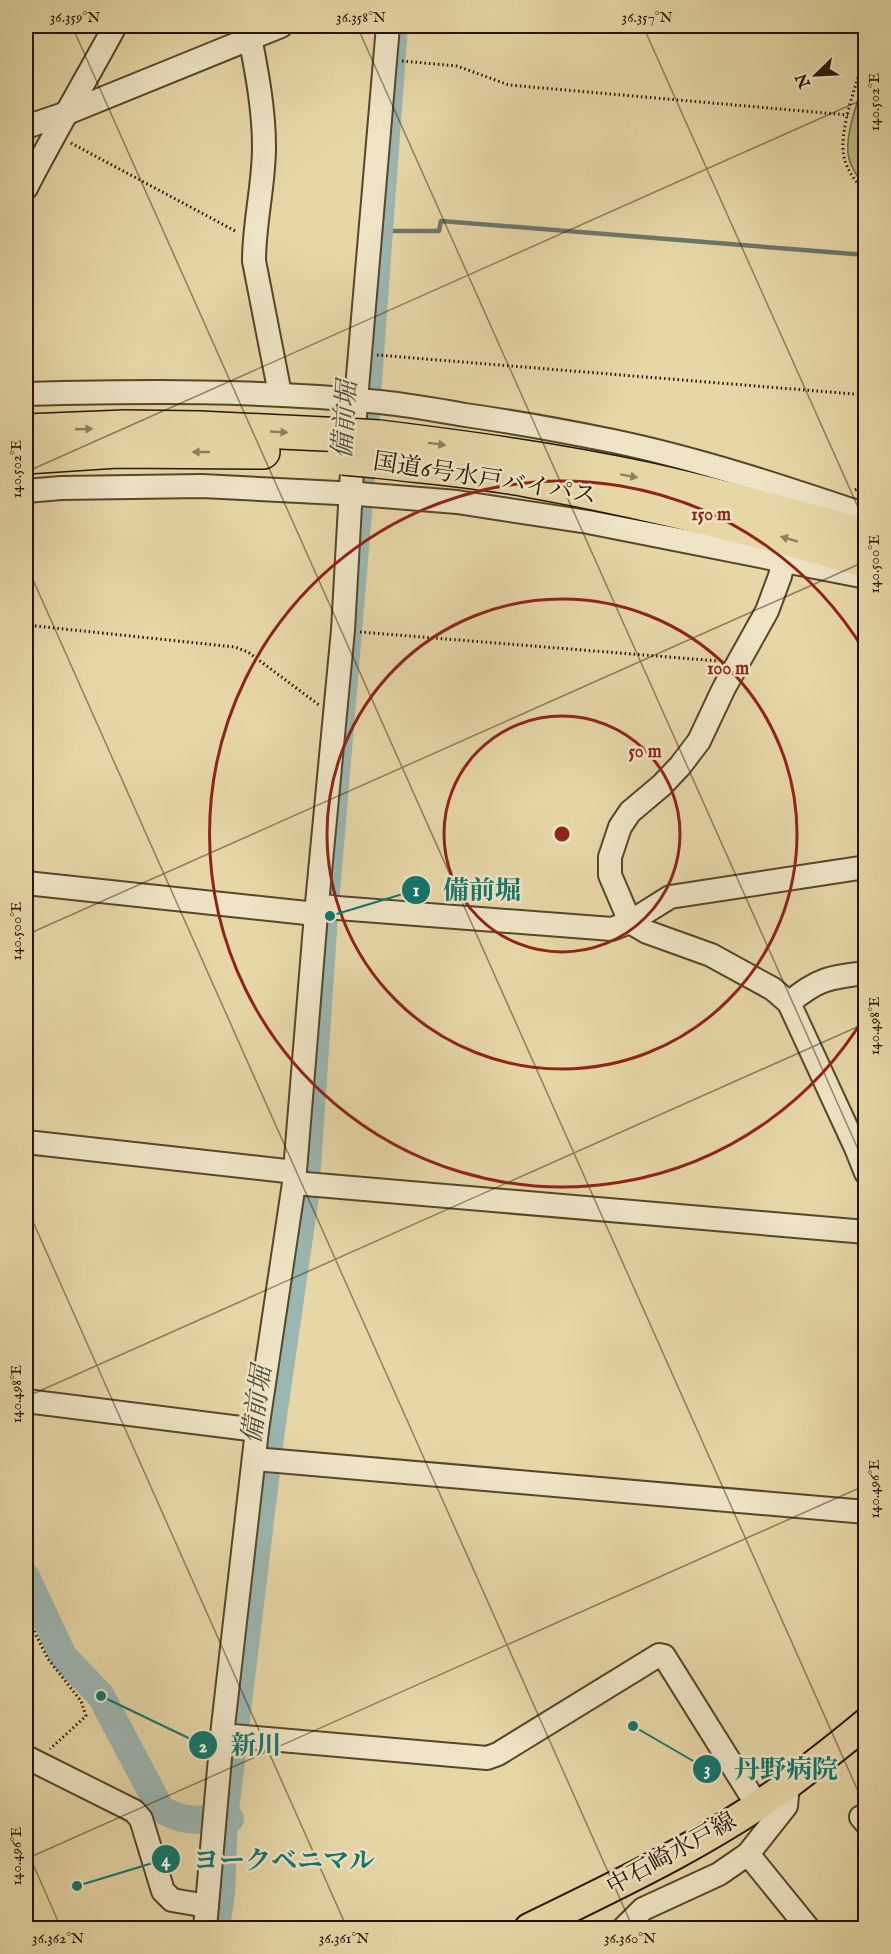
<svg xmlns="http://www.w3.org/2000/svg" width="891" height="1954" viewBox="0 0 891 1954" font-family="'IM FELL English','Noto Serif JP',serif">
	<rect width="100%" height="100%" fill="#e7d7a7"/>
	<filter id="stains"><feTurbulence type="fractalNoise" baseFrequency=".00333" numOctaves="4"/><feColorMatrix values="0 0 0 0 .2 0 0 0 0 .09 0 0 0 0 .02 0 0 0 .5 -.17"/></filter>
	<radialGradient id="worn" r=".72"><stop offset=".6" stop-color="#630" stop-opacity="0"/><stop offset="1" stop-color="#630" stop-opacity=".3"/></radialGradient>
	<path fill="#bcbd83" stroke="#716942" stroke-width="1.5" d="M865,78V187C859,179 852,170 849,159C843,137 859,99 865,78Z"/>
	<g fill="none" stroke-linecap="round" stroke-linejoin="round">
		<polyline stroke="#6c766b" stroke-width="4.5" points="384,231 439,231 441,221 866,255"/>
		<polyline stroke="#9bb7b3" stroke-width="16" points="222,1928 227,1893 230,1819 277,1430 311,1196 330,916 367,477 400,26"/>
		<path stroke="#9bb7b3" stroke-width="28" d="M26,1577L63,1656L101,1696L160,1808C182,1824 204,1819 230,1819"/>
		<defs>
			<g id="minor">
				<path d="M250,37C257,73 264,110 264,147C264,185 254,223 254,261L280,394"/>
				<polyline points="26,127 67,113 281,26"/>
				<path d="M26,188C54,133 86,80 115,26"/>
				<path d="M26,394C144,391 262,390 380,402C408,405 437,410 465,415C515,422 564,431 613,441C699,459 783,487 866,515"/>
				<polyline points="26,491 61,488 202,486 358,494 457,502 588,522 866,577"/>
				<polyline points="783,562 780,576 767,611 724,688 699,741 680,766 662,785 630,812 620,827 610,857 610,875 630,922 647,932 711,955 773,989 789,1003 856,1148 866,1173"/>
				<polyline points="26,883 316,914"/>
				<polyline points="317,905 338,908 612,929 630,922 670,897 866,867"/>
				<path d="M789,1003C817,979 830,977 866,973"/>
				<polyline points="26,1142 295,1172"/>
				<polyline points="294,1183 866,1232"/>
				<polyline points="26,1401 257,1430"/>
				<polyline points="254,1459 866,1512"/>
				<polyline points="222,1735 487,1758 498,1754 659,1655 664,1656 757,1805"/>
				<polyline points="26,1757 134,1811 141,1819 163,1891 172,1900 207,1906"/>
				<polyline points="861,1817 866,1823"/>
				<polyline points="748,1854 808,1928"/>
				<polyline points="205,1928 222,1735 257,1430 294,1183 316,914 343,630 356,400 388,26"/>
				<polyline points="624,1928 643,1909 719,1874 748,1854 786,1806 788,1784"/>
			</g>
			<path id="major" d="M529,1928C615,1886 712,1841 790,1783C815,1764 841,1744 866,1723"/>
			<g id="highway">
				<polyline points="26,431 125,427 199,428 345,435"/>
				<path d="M379,437C468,448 557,460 645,479C719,495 792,516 866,536"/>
				<polyline points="26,457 117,451 263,452"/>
				<path d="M377,461C427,467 478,471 527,480C642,501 754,528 866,561"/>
			</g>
		</defs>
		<use href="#minor" stroke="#56462a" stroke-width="26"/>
		<use href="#major" stroke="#261500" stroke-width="32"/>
		<use href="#highway" stroke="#261500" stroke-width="36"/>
		<g stroke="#261500" stroke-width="3" stroke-dasharray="1.5 3" stroke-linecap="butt">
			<path d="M866,52C858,79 838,131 844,157C847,170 856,183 866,192"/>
			<polyline points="402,61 457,66 509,85 848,115"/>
			<polyline points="71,143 237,232"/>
			<polyline points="377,355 866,395"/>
			<polyline points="855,490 863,486 866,482"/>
			<polyline points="26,625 235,647 248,652 319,705"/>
			<polyline points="360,632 718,661"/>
			<polyline points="26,1615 48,1659 81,1701 86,1716 50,1749"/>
		</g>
		<use href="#minor" stroke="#efe5c6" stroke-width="22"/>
		<use href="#major" stroke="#e7d7a7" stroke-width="28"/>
		<use href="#highway" stroke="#e7d7a7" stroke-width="33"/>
		<defs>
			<g id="highway-bridge">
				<polyline points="345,435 379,437"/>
				<polyline points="343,458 377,461"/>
			</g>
		</defs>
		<use href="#highway-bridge" stroke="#261500" stroke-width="36" stroke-linecap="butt"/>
		<use href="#highway-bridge" stroke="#e7d7a7" stroke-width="33"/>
	</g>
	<defs><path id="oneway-solid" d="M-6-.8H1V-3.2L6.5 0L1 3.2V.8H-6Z" transform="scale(1.5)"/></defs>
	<g fill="#90805c">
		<use href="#oneway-solid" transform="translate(84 429) rotate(-2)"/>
		<use href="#oneway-solid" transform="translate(279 432) rotate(3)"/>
		<use href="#oneway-solid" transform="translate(437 444) rotate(7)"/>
		<use href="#oneway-solid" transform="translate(201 452) rotate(-180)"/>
		<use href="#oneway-solid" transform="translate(629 476) rotate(10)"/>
		<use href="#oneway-solid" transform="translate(789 539) rotate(-164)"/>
	</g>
	<path fill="none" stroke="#261500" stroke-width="1.5" stroke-opacity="0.45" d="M72,26L866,1809M357,26L866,1167M643,26L866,525M26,472L866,98M26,564L633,1928M26,935L866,561M26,1206L347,1928M26,1397L866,1023M26,1848L61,1928M26,1859L866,1485"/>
	<g fill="none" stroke="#8f2418" stroke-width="3">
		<circle cx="562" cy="834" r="118"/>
		<circle cx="562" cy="834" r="235"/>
		<path d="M865 1016A353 353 0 1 1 865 652"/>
	</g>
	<g text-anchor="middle" stroke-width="5" stroke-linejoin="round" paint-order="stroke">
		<g font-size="24" fill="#261500" stroke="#efe5c6">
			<text transform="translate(485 478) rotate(9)" y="8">国道6号水戸バイパス</text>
			<text transform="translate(671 1853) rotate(-29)" y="8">中石崎水戸線</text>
		</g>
		<g font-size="26" font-style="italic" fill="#4f4e3f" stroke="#efe5c6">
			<text transform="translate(344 420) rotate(-86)" y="9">備前堀</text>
			<text transform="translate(256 1405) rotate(-82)" y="9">備前堀</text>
		</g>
	</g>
	<circle cx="562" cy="834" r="9" fill="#8f2418" stroke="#efe5c6" stroke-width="3"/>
	<g font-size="18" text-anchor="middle" font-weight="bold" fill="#8f2418" stroke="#efe5c6" stroke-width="5" stroke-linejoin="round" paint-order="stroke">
		<text x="711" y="520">150 m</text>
		<text x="728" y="674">100 m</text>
		<text x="645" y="757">50 m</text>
	</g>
	<path fill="none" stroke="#0f766e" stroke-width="2" d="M330 916L416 890M101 1696L203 1745M633 1726L707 1769M77 1886L166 1859"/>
	<g fill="#0f766e" stroke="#efe5c6" stroke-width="2">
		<circle cx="330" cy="916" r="6"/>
		<circle cx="101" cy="1696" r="6"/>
		<circle cx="633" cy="1726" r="6"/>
		<circle cx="77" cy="1886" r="6"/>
		<circle cx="416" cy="890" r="15"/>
		<circle cx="203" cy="1745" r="15"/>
		<circle cx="707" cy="1769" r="15"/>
		<circle cx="166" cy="1859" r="15"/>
	</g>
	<g font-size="18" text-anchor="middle" font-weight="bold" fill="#fff">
		<text x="416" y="896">1</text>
		<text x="203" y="1752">2</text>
		<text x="707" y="1775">3</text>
		<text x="166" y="1866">4</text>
	</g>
	<g font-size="26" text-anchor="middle" font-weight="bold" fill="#0f766e" stroke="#efe5c6" stroke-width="5" stroke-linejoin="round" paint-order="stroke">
		<text x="482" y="899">備前堀</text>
		<text x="256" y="1754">新川</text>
		<text x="786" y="1778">丹野病院</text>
		<text x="284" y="1869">ヨークベニマル</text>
	</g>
	<rect width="891" height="1954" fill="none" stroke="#e7d7a7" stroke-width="66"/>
	<g transform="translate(816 75) rotate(246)" stroke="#efe5c6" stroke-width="4.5" paint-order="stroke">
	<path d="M0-4.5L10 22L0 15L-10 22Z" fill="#261500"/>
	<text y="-9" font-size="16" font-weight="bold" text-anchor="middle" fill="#261500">N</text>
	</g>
	<rect x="33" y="33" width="825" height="1888" fill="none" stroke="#261500" stroke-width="2"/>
	<g font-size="15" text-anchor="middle" fill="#261500">
		<text x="75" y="22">36.359°N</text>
		<text x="361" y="22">36.358°N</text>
		<text x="647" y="22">36.357°N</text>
		<text transform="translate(874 102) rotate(-90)" y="5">140.502°E</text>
		<text transform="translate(16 469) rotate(-90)" y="5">140.502°E</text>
		<text transform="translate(874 564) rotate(-90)" y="5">140.500°E</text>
		<text transform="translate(16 931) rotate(-90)" y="5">140.500°E</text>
		<text transform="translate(874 1026) rotate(-90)" y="5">140.498°E</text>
		<text transform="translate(16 1394) rotate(-90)" y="5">140.498°E</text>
		<text transform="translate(874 1489) rotate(-90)" y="5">140.496°E</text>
		<text transform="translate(16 1856) rotate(-90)" y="5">140.496°E</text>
		<text x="58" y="1943">36.362°N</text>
		<text x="344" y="1943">36.361°N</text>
		<text x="630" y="1943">36.360°N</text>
	</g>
	<rect width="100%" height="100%" filter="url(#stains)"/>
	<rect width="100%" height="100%" fill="url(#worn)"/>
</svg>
